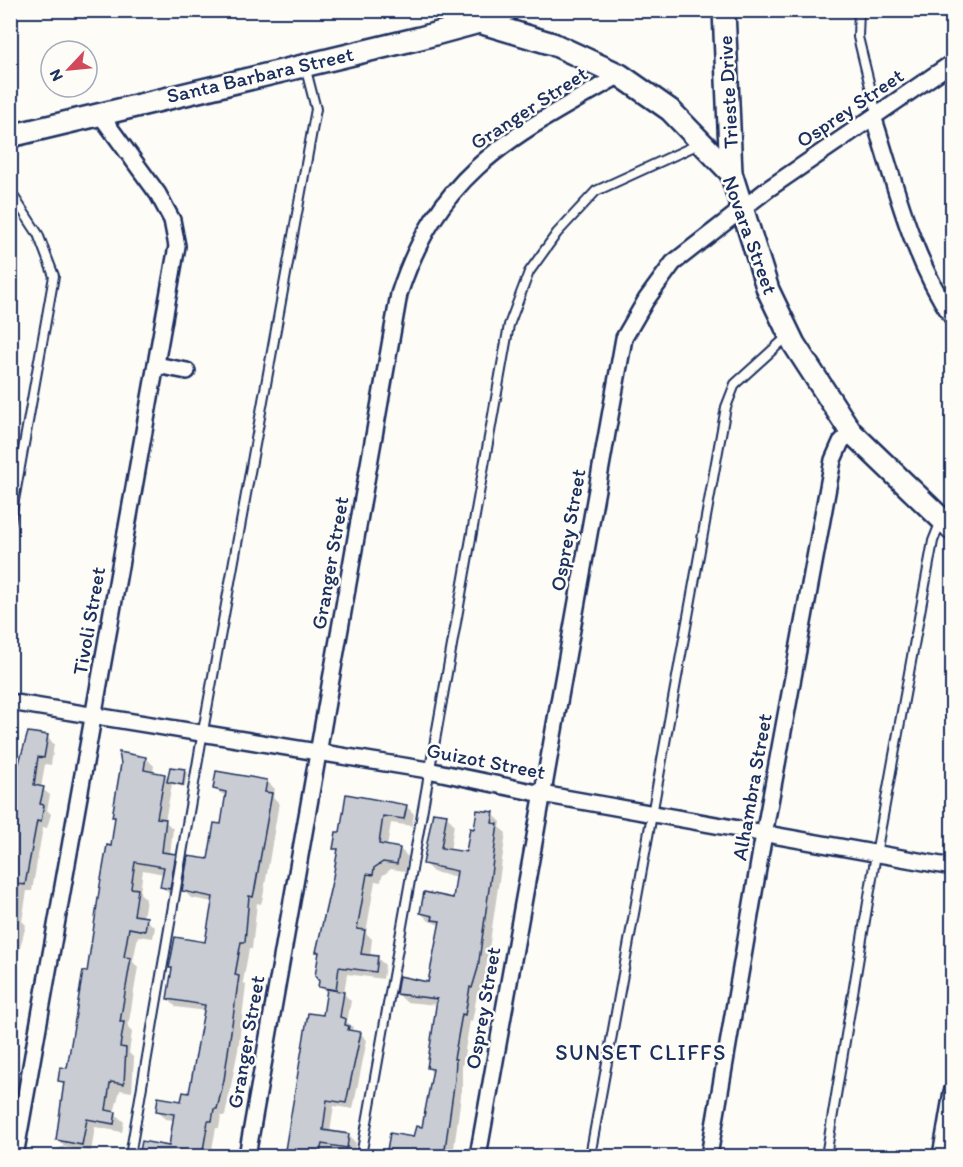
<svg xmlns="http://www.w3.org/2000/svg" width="963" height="1167" viewBox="0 0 963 1167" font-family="Itim,sans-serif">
	<rect width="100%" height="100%" fill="#fdfcf7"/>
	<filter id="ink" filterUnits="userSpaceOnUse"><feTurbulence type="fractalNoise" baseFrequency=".0167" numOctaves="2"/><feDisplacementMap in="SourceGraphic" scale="12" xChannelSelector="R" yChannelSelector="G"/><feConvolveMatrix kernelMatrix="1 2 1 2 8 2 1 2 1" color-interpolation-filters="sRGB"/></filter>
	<g filter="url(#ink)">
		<g fill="#0003">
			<polygon points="47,737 54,744 51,765 45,764 41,788 50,795 47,810 51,814 47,828 43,827 32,891 27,891 22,921 26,925 13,975 13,980 16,984 10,1017 10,763 20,765"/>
			<polygon points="146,758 154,766 153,773 164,775 169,780 185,771 187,773 185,787 172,784 165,821 173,829 170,855 175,855 183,864 178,896 170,895 162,886 164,874 143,870 140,893 146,899 143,918 155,927 153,938 138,936 133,962 138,967 128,1028 132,1032 129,1053 134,1058 132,1092 120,1090 114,1113 124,1122 122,1132 95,1127 91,1152 63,1147 70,1156 48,1156 48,1153 64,1146 58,1140 65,1086 60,1080 68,1070 89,974 112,847 116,819 114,816"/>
			<polygon points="217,773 267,781 275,789 273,797 279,803 263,897 261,904 257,903 252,949 249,949 243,982 246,985 238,1050 225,1116 221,1116 219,1128 216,1128 211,1154 214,1156 143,1156 170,1147 174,1120 165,1119 158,1111 182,1103 190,1094 205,1011 176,1007 168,999 173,969 171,967 206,944 213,902 191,898 183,890 209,861 223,826 227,797 214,789"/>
			<polygon points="348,795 406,806 414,814 412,826 391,823 387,847 400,849 408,857 405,871 391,869 382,876 381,882 375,881 366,933 372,939 370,957 377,958 385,965 383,979 347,974 344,994 351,1001 347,1022 353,1027 352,1031 360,1033 367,1040 353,1109 334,1106 330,1132 348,1135 356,1143 353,1156 284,1156 324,1017 328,994 320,986 320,954 317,951 339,852 335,848 341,834"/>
			<polygon points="493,814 501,822 500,828 506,833 485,976 480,995 477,995 472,1022 470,1021 462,1067 462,1088 453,1156 388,1156 392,1135 414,1138 423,1129 433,1073 428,1068 437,1005 406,1002 398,994 429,984 440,925 429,921 421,913 455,899 458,877 433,872 425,864 446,816 454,824 450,851 467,854 476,831"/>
		</g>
		<g fill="#c9ccd3" stroke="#1b2f5e" stroke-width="1.5">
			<polygon points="28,732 48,735 44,758 38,757 34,785 44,787 40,804 44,805 41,822 37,821 25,885 10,883 13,798 10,798 10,762 19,763"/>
			<polygon points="119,752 146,757 144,770 165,774 157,818 166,819 162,852 176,854 170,889 160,887 164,867 135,862 131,888 138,889 134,915 147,917 145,931 129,928 124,957 131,958 120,1022 124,1022 120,1047 126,1048 124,1084 111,1082 110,1084 106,1110 116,1112 114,1124 87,1119 82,1145 56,1140 64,1082 58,1081 60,1067 67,1068 83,971 87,972 100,885 107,845 111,846 115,817 112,817 121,764"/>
			<polygon points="170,767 185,769 183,785 167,782"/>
			<polygon points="216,771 267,780 265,792 272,793 255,888 253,897 249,896 245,942 241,942 235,975 239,976 224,1080 217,1109 214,1109 212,1121 208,1121 202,1156 139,1156 142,1141 169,1146 174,1114 156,1111 158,1097 181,1101 183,1092 189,1093 205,1005 167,999 172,968 169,968 175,937 205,942 213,897 182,891 188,856 208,859 214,823 221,824 226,792 213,789"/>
			<polygon points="346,794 407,805 404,819 383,816 379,844 400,848 397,864 383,862 374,868 373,875 367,874 357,929 365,930 361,954 378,956 376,972 339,967 336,990 318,987 319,981 315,976 319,952 316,952 333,877 338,849 333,849 336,832 340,832"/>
			<polygon points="477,810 494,812 492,823 498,824 478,968 472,988 470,987 465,1015 462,1014 454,1059 456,1059 455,1079 444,1156 421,1156 387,1150 390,1133 413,1137 416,1126 422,1127 433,1069 427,1068 437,999 396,994 399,976 428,982 440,921 432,920 433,916 420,913 424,892 453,898 457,871 423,864 433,812 447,814 441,848 466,852 470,828 474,829"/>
			<polygon points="327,989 344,992 340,1017 346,1019 345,1025 349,1026 348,1030 361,1032 346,1103 327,1100 323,1130 349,1134 347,1148 322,1144 319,1156 284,1156 308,1013 323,1015"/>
		</g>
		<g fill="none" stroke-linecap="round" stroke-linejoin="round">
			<defs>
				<g id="lane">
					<polyline points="859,10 858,37 877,115"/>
					<polyline points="10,191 38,234 54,276 10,523"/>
					<polyline points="130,1156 203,731 316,109 305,66"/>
					<polyline points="361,1156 509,325 529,272 557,233 596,191 701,143"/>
					<polyline points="590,1156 726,407 735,384 788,336"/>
					<polyline points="826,1156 876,854 933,541 941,521"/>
				</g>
				<g id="street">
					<path d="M874,119C896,187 912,258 952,317"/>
					<polyline points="156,365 187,371"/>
					<polyline points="10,702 428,770 542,794 952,867"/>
					<polyline points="15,1156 177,246 172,220 158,194 99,113"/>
					<path d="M247,1156L399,294C440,169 513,136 620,75"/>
					<polyline points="478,1156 624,338 646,300 673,263 768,189 952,63"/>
					<polyline points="709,1156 761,851 833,460 841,442 851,432"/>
					<polyline points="941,1156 952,1092"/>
				</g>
				<g id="secondary">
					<polyline points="724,10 731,173"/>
					<polyline points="479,22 553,44 620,75 670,110 731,173 768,290 794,344 851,432 952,529"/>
					<polyline points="10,136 420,38 479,22 508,10"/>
				</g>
			</defs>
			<use href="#lane" stroke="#1b2f5e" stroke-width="12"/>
			<use href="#street" stroke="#1b2f5e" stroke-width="20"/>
			<use href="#secondary" stroke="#1b2f5e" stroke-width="26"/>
			<use href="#lane" stroke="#fdfcf7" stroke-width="8"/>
			<use href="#street" stroke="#fdfcf7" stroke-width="15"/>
			<use href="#secondary" stroke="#fdfcf7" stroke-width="21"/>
		</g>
	</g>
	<g text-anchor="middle" stroke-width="5" stroke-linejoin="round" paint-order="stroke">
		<g font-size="21" fill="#1b2f5e" stroke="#fdfcf7">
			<text transform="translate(260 75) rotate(-13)" y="7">Santa Barbara Street</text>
			<text transform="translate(728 92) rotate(-93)" y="7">Trieste Drive</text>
			<text transform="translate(529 108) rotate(-33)" y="7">Granger Street</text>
			<text transform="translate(850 108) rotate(-34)" y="7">Osprey Street</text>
			<text transform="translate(750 235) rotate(70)" y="7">Novara Street</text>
			<text transform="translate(568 530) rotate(-80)" y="7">Osprey Street</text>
			<text transform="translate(330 563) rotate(-80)" y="7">Granger Street</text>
			<text transform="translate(89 621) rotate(-80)" y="7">Tivoli Street</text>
			<text transform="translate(486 761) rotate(11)" y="7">Guizot Street</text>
			<text transform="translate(752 787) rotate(-80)" y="7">Alhambra Street</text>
			<text transform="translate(483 1008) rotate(-80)" y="7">Osprey Street</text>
			<text transform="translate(246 1042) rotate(-80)" y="7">Granger Street</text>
		</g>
		<g font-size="22" letter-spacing="1.5" fill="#1b2f5e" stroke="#fdfcf7">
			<text x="641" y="1060">SUNSET CLIFFS</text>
		</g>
	</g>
	<rect width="963" height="1167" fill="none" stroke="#fdfcf7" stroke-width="36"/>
	<rect x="18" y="18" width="927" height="1131" fill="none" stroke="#1b2f5e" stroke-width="2" filter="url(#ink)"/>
	<g transform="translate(69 69) rotate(244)"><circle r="28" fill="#fdfcf7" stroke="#a3aaba" stroke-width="1.5"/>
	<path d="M0-4.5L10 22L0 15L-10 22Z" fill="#d1495b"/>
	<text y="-9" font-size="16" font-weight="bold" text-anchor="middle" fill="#1b2f5e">N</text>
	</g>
</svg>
